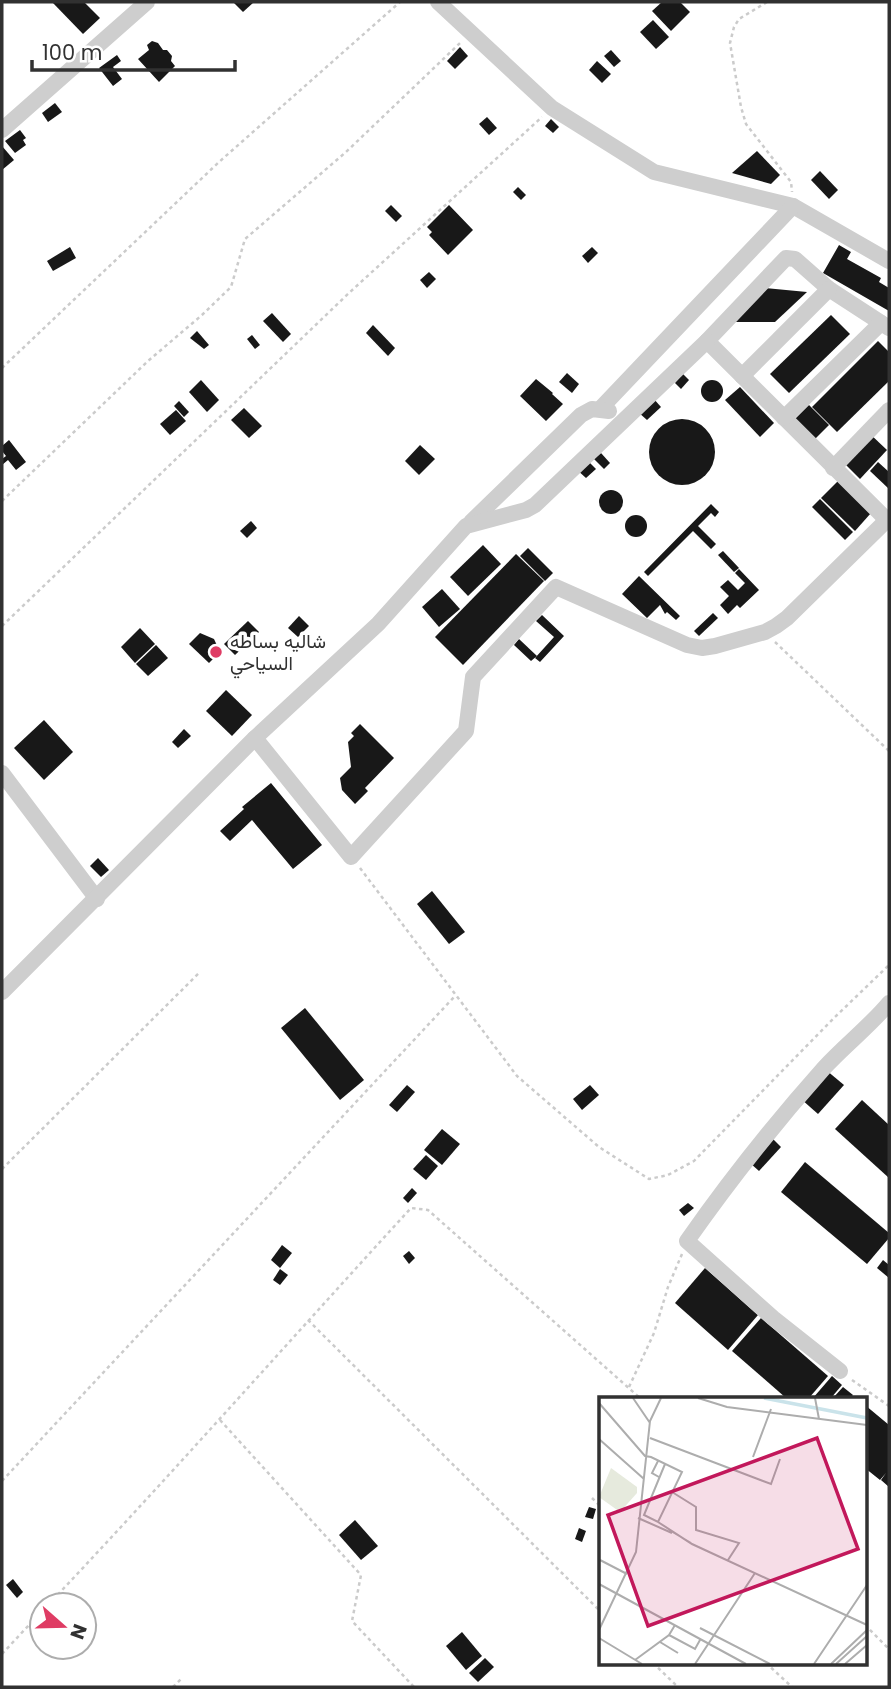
<svg xmlns="http://www.w3.org/2000/svg" width="891" height="1689" viewBox="0 0 891 1689" font-family="Poppins,Vazirmatn,sans-serif">
	<rect width="100%" height="100%" fill="#fff"/>
	<g fill="#181818">
		<polygon points="52,2 84,2 100,18 83,34"/>
		<polygon points="233,2 254,2 243,12"/>
		<polygon points="662,2 680,2 690,12 671,31 652,11"/>
		<polygon points="653,20 669,37 656,49 640,32"/>
		<polygon points="152,41 158,43 163,50 167,50 172,56 171,61 175,66 159,82 138,59 149,50 147,45"/>
		<polygon points="460,47 468,56 455,69 447,61"/>
		<polygon points="611,50 621,61 614,67 604,56"/>
		<polygon points="117,55 121,61 113,67 122,79 113,86 99,68"/>
		<polygon points="597,61 611,74 602,83 589,70"/>
		<polygon points="55,103 62,112 48,122 42,113"/>
		<polygon points="487,117 497,128 489,135 479,124"/>
		<polygon points="551,119 559,127 553,133 545,126"/>
		<polygon points="20,130 26,138 23,140 26,145 15,153 5,141"/>
		<polygon points="2,146 14,160 2,170"/>
		<polygon points="757,151 780,175 771,184 732,173"/>
		<polygon points="820,171 838,190 829,199 811,180"/>
		<polygon points="518,187 526,195 521,200 513,192"/>
		<polygon points="391,205 402,216 396,222 385,211"/>
		<polygon points="449,205 473,230 448,255 429,235 432,232 427,227"/>
		<polygon points="839,245 851,252 847,259 881,278 879,282 889,288 889,311 823,273"/>
		<polygon points="70,247 76,258 53,271 47,261"/>
		<polygon points="592,247 598,253 588,263 582,256"/>
		<polygon points="429,272 436,279 427,288 420,280"/>
		<polygon points="765,288 807,292 775,322 733,322"/>
		<polygon points="272,313 291,334 283,342 263,321"/>
		<polygon points="831,315 850,334 789,393 770,374"/>
		<polygon points="373,325 395,348 388,356 366,333"/>
		<polygon points="197,331 209,345 204,349 190,338"/>
		<polygon points="252,335 260,345 255,349 247,339"/>
		<polygon points="878,341 889,352 889,381 837,432 812,407"/>
		<polygon points="567,373 579,384 572,393 559,382"/>
		<polygon points="683,374 689,380 681,389 675,383"/>
		<polygon points="536,379 553,393 552,394 563,404 546,421 520,396"/>
		<circle cx="712" cy="391" r="11"/>
		<polygon points="201,380 219,400 207,412 189,392"/>
		<polygon points="740,387 774,423 760,437 725,400"/>
		<polygon points="653,398 661,407 647,420 638,412"/>
		<polygon points="179,401 189,412 184,417 174,406"/>
		<polygon points="809,405 829,425 814,440 794,420"/>
		<polygon points="244,408 262,426 249,438 231,420"/>
		<polygon points="176,410 186,421 170,435 160,424"/>
		<circle cx="682" cy="452" r="33"/>
		<polygon points="869,433 887,450 860,479 842,461"/>
		<polygon points="9,440 26,462 16,470 8,460 2,465 2,459 6,456 2,451 2,446"/>
		<polygon points="420,445 435,459 419,475 405,461"/>
		<polygon points="601,453 610,463 604,469 594,459"/>
		<polygon points="586,459 596,469 586,478 576,469"/>
		<polygon points="878,462 889,472 889,489 870,471"/>
		<polygon points="838,481 871,513 855,531 821,498"/>
		<circle cx="611" cy="502" r="12"/>
		<polygon points="820,499 853,532 845,540 812,507"/>
		<polygon points="711,504 719,512 715,517 711,513 698,526 716,544 711,549 693,531 648,576 644,572"/>
		<circle cx="636" cy="526" r="11"/>
		<polygon points="251,521 257,528 247,538 240,531"/>
		<polygon points="483,545 501,564 468,596 450,577"/>
		<polygon points="528,548 553,573 545,581 520,556"/>
		<polygon points="723,551 739,568 734,572 718,555"/>
		<polygon points="516,554 544,581 463,665 435,637"/>
		<polygon points="739,569 759,590 740,608 737,605 728,614 720,605 729,596 720,587 728,580 738,590 745,583 735,573"/>
		<polygon points="639,576 680,616 676,620 667,612 665,614 660,605 647,618 622,594"/>
		<polygon points="442,589 460,609 439,627 422,607"/>
		<polygon points="713,613 718,618 699,636 694,631"/>
		<polygon points="542,615 564,636 540,662 535,658 554,637 536,621"/>
		<polygon points="299,616 309,626 298,637 288,628"/>
		<polygon points="248,621 259,632 235,655 224,644"/>
		<polygon points="140,628 155,644 135,663 121,647"/>
		<polygon points="200,633 214,639 220,652 209,663 189,644"/>
		<polygon points="519,639 537,656 531,661 514,645"/>
		<polygon points="156,645 168,658 148,676 136,664"/>
		<polygon points="226,690 252,715 232,736 206,711"/>
		<polygon points="44,720 73,752 44,780 14,748"/>
		<polygon points="360,724 394,758 365,788 368,791 355,804 342,790 340,778 351,767 348,742 354,736 351,733"/>
		<polygon points="184,729 191,736 178,748 172,742"/>
		<polygon points="271,783 322,845 293,869 252,820 230,841 220,831 244,809 242,807"/>
		<polygon points="98,858 109,870 101,877 90,866"/>
		<polygon points="432,891 465,932 449,944 417,904"/>
		<polygon points="305,1008 364,1080 340,1100 281,1028"/>
		<polygon points="826,1070 844,1085 818,1114 801,1099"/>
		<polygon points="407,1085 415,1092 397,1112 389,1105"/>
		<polygon points="590,1085 599,1095 582,1110 573,1099"/>
		<polygon points="862,1100 889,1125 889,1178 835,1129"/>
		<polygon points="442,1129 460,1144 442,1165 424,1150"/>
		<polygon points="772,1138 781,1147 759,1171 750,1163"/>
		<polygon points="426,1155 438,1166 426,1180 413,1169"/>
		<polygon points="805,1162 889,1233 889,1238 867,1264 781,1192"/>
		<polygon points="412,1188 417,1193 408,1203 403,1198"/>
		<polygon points="688,1203 694,1208 684,1216 679,1210"/>
		<polygon points="282,1245 292,1253 280,1268 271,1260"/>
		<polygon points="409,1251 415,1258 409,1264 403,1256"/>
		<polygon points="883,1260 889,1265 889,1278 877,1268"/>
		<polygon points="705,1268 758,1315 728,1350 675,1303"/>
		<polygon points="280,1269 288,1275 280,1285 273,1280"/>
		<polygon points="761,1318 828,1376 809,1398 786,1398 732,1351"/>
		<polygon points="832,1376 842,1385 831,1398 813,1398"/>
		<polygon points="843,1387 853,1395 850,1398 833,1398"/>
		<polygon points="865,1405 889,1425 889,1487 881,1480 886,1473 880,1480 865,1468"/>
		<polygon points="589,1507 596,1509 593,1519 585,1517"/>
		<polygon points="355,1520 378,1546 361,1560 339,1535"/>
		<polygon points="579,1528 586,1531 582,1542 575,1539"/>
		<polygon points="13,1579 23,1592 17,1598 6,1585"/>
		<polygon points="462,1632 482,1656 466,1670 446,1646"/>
		<polygon points="485,1658 494,1667 478,1682 469,1673"/>
	</g>
	<g fill="none" stroke-linecap="round" stroke-linejoin="round">
		<g stroke="#cbcbcb" stroke-width="2.5" stroke-dasharray="3.5 3.5" stroke-linecap="butt">
			<polyline points="767,2 739,19 734,27 730,43 741,107 746,124 791,182 792,192"/>
			<polyline points="2,368 219,162 400,2"/>
			<polyline points="2,501 148,361 202,315 231,287 245,239 346,152 460,43"/>
			<polyline points="2,626 350,292 542,117"/>
			<polyline points="775,642 889,751"/>
			<polyline points="360,868 517,1076 599,1147 649,1179 668,1175 694,1161 835,1017 889,965"/>
			<polyline points="2,1169 199,973"/>
			<polyline points="308,1320 600,1611"/>
			<polyline points="852,1380 889,1406"/>
			<polyline points="629,1387 654,1333 668,1287 682,1254"/>
			<polyline points="220,1420 361,1575 352,1621 414,1687"/>
			<polyline points="2,1481 455,996"/>
			<polyline points="592,1498 600,1506"/>
			<path d="M48,1605C171,1475 290,1340 411,1208L428,1210L640,1398"/>
			<polyline points="865,1625 889,1649"/>
			<polyline points="2,1654 42,1611"/>
			<polyline points="653,1663 678,1687"/>
			<polyline points="766,1663 792,1687"/>
			<polyline points="173,1687 181,1679"/>
		</g>
		<g stroke="#cecece" stroke-width="16">
			<polyline points="438,2 552,108 654,172 793,206 889,261"/>
			<polyline points="2,130 147,2"/>
			<polyline points="889,328 829,289 795,259 786,258 707,341 889,522"/>
			<polyline points="742,376 829,289"/>
			<polyline points="600,409 793,206"/>
			<polyline points="784,418 881,323"/>
			<polyline points="833,468 889,410"/>
			<polyline points="471,522 581,415 592,409 609,411"/>
			<polyline points="255,738 351,857 466,731 473,677 556,587 687,645 702,648 715,646 765,632 776,626 787,618 887,520"/>
			<polyline points="2,773 97,899"/>
			<polyline points="2,992 255,738 378,624 466,526 526,510 535,505 707,341"/>
			<path d="M840,1371L773,1318L687,1241C729,1181 775,1123 824,1068C845,1045 869,1027 889,1003"/>
		</g>
	</g>
	<circle fill="#df3c64" stroke="#fff" stroke-width="2.5" cx="216" cy="652" r="7"/>
	<g text-anchor="middle" stroke-width="7" stroke-linejoin="round" paint-order="stroke">
		<g font-size="19" fill="#313131" stroke="#fff" text-anchor="start">
			<text x="230" y="648">شاليه بساطه<tspan x="230" dy="22">السياحي</tspan></text>
		</g>
	</g>
	<g transform="translate(599 1397)">
		<rect width="268" height="268" fill="#fff"/>
		<path d="M12,71L38,90V96L21,115L0,100Z" fill="#e6eadd"/>
		<path fill="none" stroke="#cae3ea" stroke-width="3.5" d="M165,1L268,21"/>
		<path fill="none" stroke="#adadad" stroke-width="2" d="M34,1L51,26M99,1L128,10L268,28M216,1L220,22M0,6L46,59L52,60L83,75L59,125L45,118L66,67M51,41L172,87L181,62M0,42L45,82M154,60L172,12M59,64L53,76L60,80M73,95L97,110V133L140,146L129,163M39,121L73,136M59,125L93,147L268,228M72,134L92,146M1,163L28,177M0,187L147,267M101,231L171,267M0,233L37,155L51,24L62,1M70,238L96,252L101,243M0,241L43,267M61,245L79,256M36,263L70,238L76,228M96,267L156,176M215,267L268,188M232,267L268,233M237,267L268,239M246,267L268,248"/>
		<path fill="#c2185b" fill-opacity="0.15" stroke="#c2185b" stroke-width="3.5" d="M218,41L259,152L49,229L9,118Z"/>
		<rect width="268" height="268" fill="none" stroke="#313131" stroke-width="3.5"/>
	</g>
	<rect width="891" height="1689" fill="none" stroke="#313131" stroke-width="7"/>
	<g transform="translate(63 1626) rotate(110)"><circle r="33" fill="#ffffff" stroke="#adadad" stroke-width="2"/>
	<path d="M0-5L12 26L0 18L-12 26Z" fill="#df3c64"/>
	<text y="-10" font-size="19" font-weight="bold" text-anchor="middle" fill="#313131">N</text>
	</g>
	<path d="M32 60v10h203v-10" fill="none" stroke="#313131" stroke-width="3.5"/>
	<text x="42" y="60" font-size="21" fill="#313131" stroke="#ffffff" stroke-width="5" paint-order="stroke">100 m</text>
</svg>
